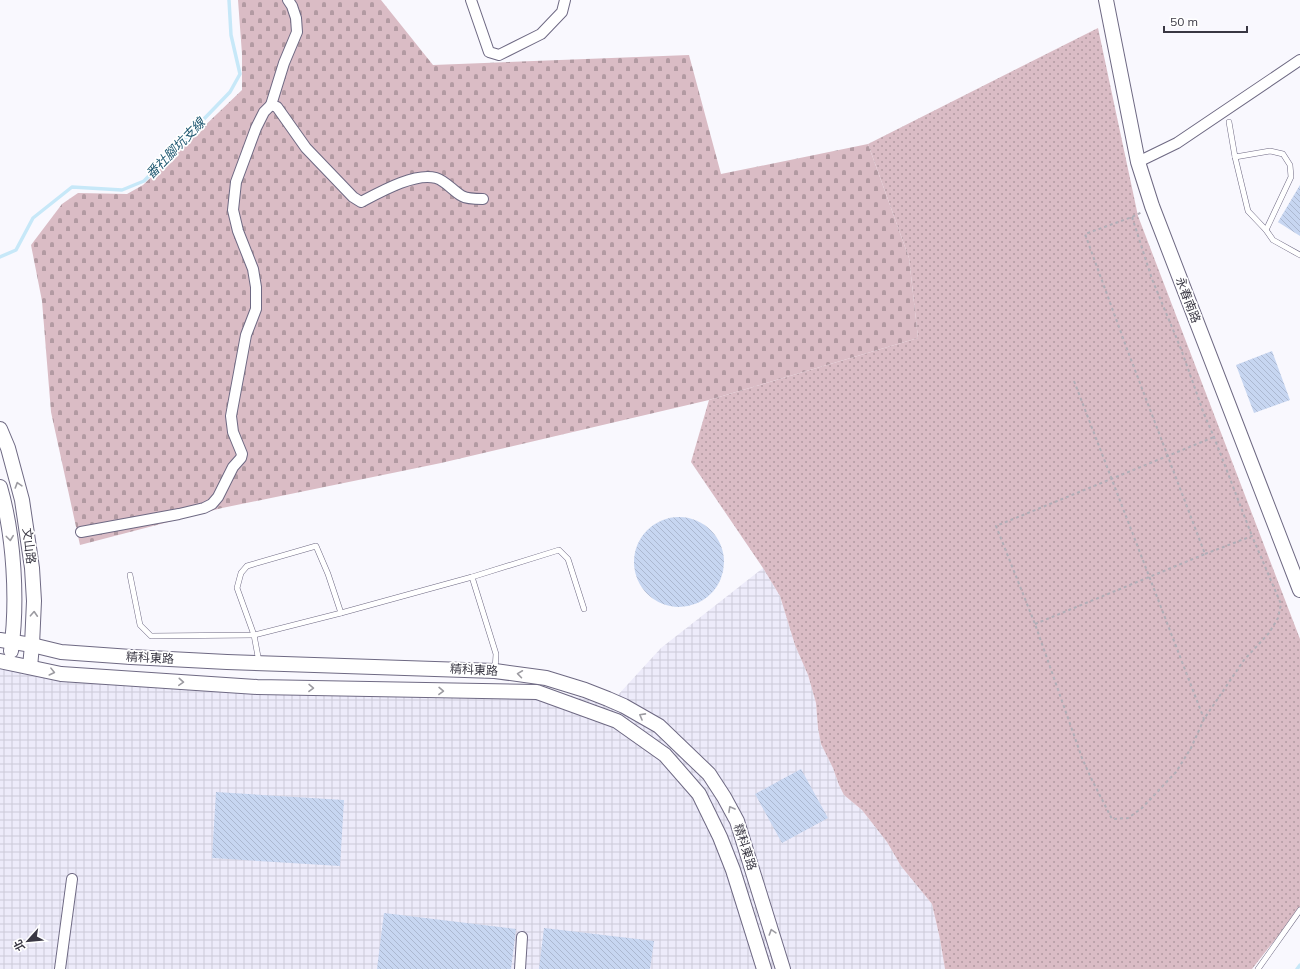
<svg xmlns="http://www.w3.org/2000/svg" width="1300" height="969" viewBox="0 0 1300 969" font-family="Mulish,'Noto Sans TC',sans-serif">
	<defs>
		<pattern id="industrial-grid" width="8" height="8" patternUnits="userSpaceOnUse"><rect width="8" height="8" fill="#edebfa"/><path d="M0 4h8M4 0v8" fill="none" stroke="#cccad8"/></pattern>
		<pattern id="grass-dots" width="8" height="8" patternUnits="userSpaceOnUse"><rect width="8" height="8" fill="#dabcc5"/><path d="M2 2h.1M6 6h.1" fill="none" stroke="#b29aa2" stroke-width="1.8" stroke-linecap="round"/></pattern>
		<pattern id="cemetery-stones" width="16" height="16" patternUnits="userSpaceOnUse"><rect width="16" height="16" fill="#dabcc5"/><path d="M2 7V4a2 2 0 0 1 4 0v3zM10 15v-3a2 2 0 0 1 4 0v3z" fill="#b29aa2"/></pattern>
		<pattern id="building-back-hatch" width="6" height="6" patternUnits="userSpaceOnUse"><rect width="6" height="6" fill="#c7d6f1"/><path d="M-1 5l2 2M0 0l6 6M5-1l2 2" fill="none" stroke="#acb8d0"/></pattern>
	</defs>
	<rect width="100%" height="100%" fill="#f9f8fe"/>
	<polygon fill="url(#industrial-grid)" points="763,568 780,596 795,645 808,675 816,703 818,728 821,744 833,768 839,785 844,795 862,810 887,842 901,866 932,904 940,939 945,969 0,969 0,663 128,679 549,690 586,699 607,707 661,648"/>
	<polygon fill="url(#grass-dots)" points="1098,28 1138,216 1300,639 1300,908 1252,969 945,969 940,939 932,904 901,866 887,842 862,810 844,795 839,785 833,768 821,744 818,728 816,703 808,675 795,645 780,596 763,568 691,462 709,400 918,338 909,258 868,144"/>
	<polygon fill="url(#cemetery-stones)" points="238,0 381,0 433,65 689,55 721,174 868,144 909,258 918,338 709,400 441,463 222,508 80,545 51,412 42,301 31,245 62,204 78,193 127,194 143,185 242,90 242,54"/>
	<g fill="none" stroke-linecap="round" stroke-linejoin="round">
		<g stroke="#c7e8f8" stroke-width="3.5">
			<polyline points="0,257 16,250 33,218 72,187 122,190 144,181 230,92 240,74 231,35 229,0"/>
			<polyline points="1297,969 1300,965"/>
		</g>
	</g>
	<g fill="url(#building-back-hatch)">
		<polygon points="1300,185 1300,236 1278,222"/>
		<polygon points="1272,351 1290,400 1254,413 1236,365"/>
		<circle cx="679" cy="562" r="45"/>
		<polygon points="801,769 828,818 782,843 755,794"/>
		<polygon points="216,792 344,800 340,866 212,858"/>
		<polygon points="384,913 516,929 511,969 377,969"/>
		<polygon points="544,928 654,941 650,969 539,969"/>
	</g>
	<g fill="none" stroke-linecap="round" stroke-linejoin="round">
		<defs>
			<g id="lane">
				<polyline points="1229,122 1235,157 1248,211 1266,230 1273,240 1300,255"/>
				<polyline points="1235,157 1270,151 1283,154 1290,165 1291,177 1266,230"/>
				<polyline points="130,575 140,625 151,636 254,635 341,613 472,577 559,550 568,559 584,609"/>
				<polyline points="472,577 496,654 495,670"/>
				<polyline points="259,662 254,635 237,588 241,573 247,566 316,546 328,574 341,613"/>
				<polyline points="1258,969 1300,910"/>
			</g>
			<g id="street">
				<polyline points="471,0 489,52 499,55 541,34 562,12 565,0"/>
				<polyline points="271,105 284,63 297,32 296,18 292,6 288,0"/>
				<polyline points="1138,162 1177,143 1300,60"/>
				<path d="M81,532L179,514L204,508L212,504L218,497L233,467L241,458L242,454L233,432L231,416L246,335L256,309V287L253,269L238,231L233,210L236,182L256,128L264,112L271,105L277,107L306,148L353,197L361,202C380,192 415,172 436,178C446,181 453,191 462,196C467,199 476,199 483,199"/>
				<polyline points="60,969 72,879"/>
				<polyline points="520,969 522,937"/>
			</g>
			<g id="secondary">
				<polyline points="1106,0 1138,162 1152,206 1300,590"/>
				<polyline points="0,429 8,448 22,500 32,568 34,601 32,645 30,667"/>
				<path d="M0,487C14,535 18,601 11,651"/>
				<polyline points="0,640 32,645 61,652 131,657 227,662 495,671 546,678 585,690 608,699 624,706 659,726 709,774 724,797 737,821 783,969"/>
				<polyline points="0,661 61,674 257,687 537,692 617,721 665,755 699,794 720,837 733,870 764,969"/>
			</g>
		</defs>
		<use href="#lane" stroke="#6e6983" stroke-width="6"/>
		<use href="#street" stroke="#6e6983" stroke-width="12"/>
		<use href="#secondary" stroke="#6e6983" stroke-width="16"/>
		<g stroke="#b0aeb7" stroke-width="2" stroke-dasharray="3 3" stroke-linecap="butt">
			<polyline points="1132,217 1152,279 1181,349 1204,414 1214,437 1252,536"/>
			<polyline points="1074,381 1204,719"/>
			<polyline points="1205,554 1252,536 1281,604 1278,618 1269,633 1244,660 1204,719 1191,748 1176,772 1142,808 1128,818 1112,819 1092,780 1082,758 1035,624 996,526 1214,437"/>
			<polyline points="1035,624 1205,554 1127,349 1085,234 1132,217 1142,212"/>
		</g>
		<use href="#lane" stroke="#fff" stroke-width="5"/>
		<use href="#street" stroke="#fff" stroke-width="10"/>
		<use href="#secondary" stroke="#fff" stroke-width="14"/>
	</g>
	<defs><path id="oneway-chevron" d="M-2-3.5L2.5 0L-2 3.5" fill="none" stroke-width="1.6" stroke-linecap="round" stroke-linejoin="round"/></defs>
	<g stroke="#9c9ba1">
		<use href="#oneway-chevron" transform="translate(18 485) rotate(-107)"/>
		<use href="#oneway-chevron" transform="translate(10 538) rotate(83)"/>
		<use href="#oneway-chevron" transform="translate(34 614) rotate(-87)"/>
		<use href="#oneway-chevron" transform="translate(52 672) rotate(14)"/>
		<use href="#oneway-chevron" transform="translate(520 674) rotate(-172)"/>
		<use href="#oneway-chevron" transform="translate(181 682) rotate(4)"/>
		<use href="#oneway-chevron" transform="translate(311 688) rotate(1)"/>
		<use href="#oneway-chevron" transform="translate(441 691) rotate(1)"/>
		<use href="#oneway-chevron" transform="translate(642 716) rotate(-151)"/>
		<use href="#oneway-chevron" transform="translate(731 809) rotate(-119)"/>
		<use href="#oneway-chevron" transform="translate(772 932) rotate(-107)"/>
	</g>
	<g text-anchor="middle" stroke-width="3.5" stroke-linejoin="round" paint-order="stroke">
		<g font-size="12" fill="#393743" stroke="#fff">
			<text transform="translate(1188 300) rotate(69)" y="4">永春南路</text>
			<text transform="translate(29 546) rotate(83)" y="4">文山路</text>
			<text transform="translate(150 658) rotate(3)" y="4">精科東路</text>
			<text transform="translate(474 670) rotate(3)" y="4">精科東路</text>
			<text transform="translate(745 847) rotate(72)" y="4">精科東路</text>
		</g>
		<g font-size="13" font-style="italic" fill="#1f5871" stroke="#fff">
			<text transform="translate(175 148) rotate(-46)" y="5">番社腳坑支線</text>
		</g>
	</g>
	<g transform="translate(28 941) rotate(243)" stroke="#ffffff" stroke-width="3" paint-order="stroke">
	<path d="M0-3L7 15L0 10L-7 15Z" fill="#393743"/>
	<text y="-6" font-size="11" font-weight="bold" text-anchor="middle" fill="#393743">北</text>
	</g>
	<path d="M1164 26v6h83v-6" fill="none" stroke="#393743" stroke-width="2"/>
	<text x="1170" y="26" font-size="12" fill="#393743" stroke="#ffffff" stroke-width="3" paint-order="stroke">50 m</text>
</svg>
